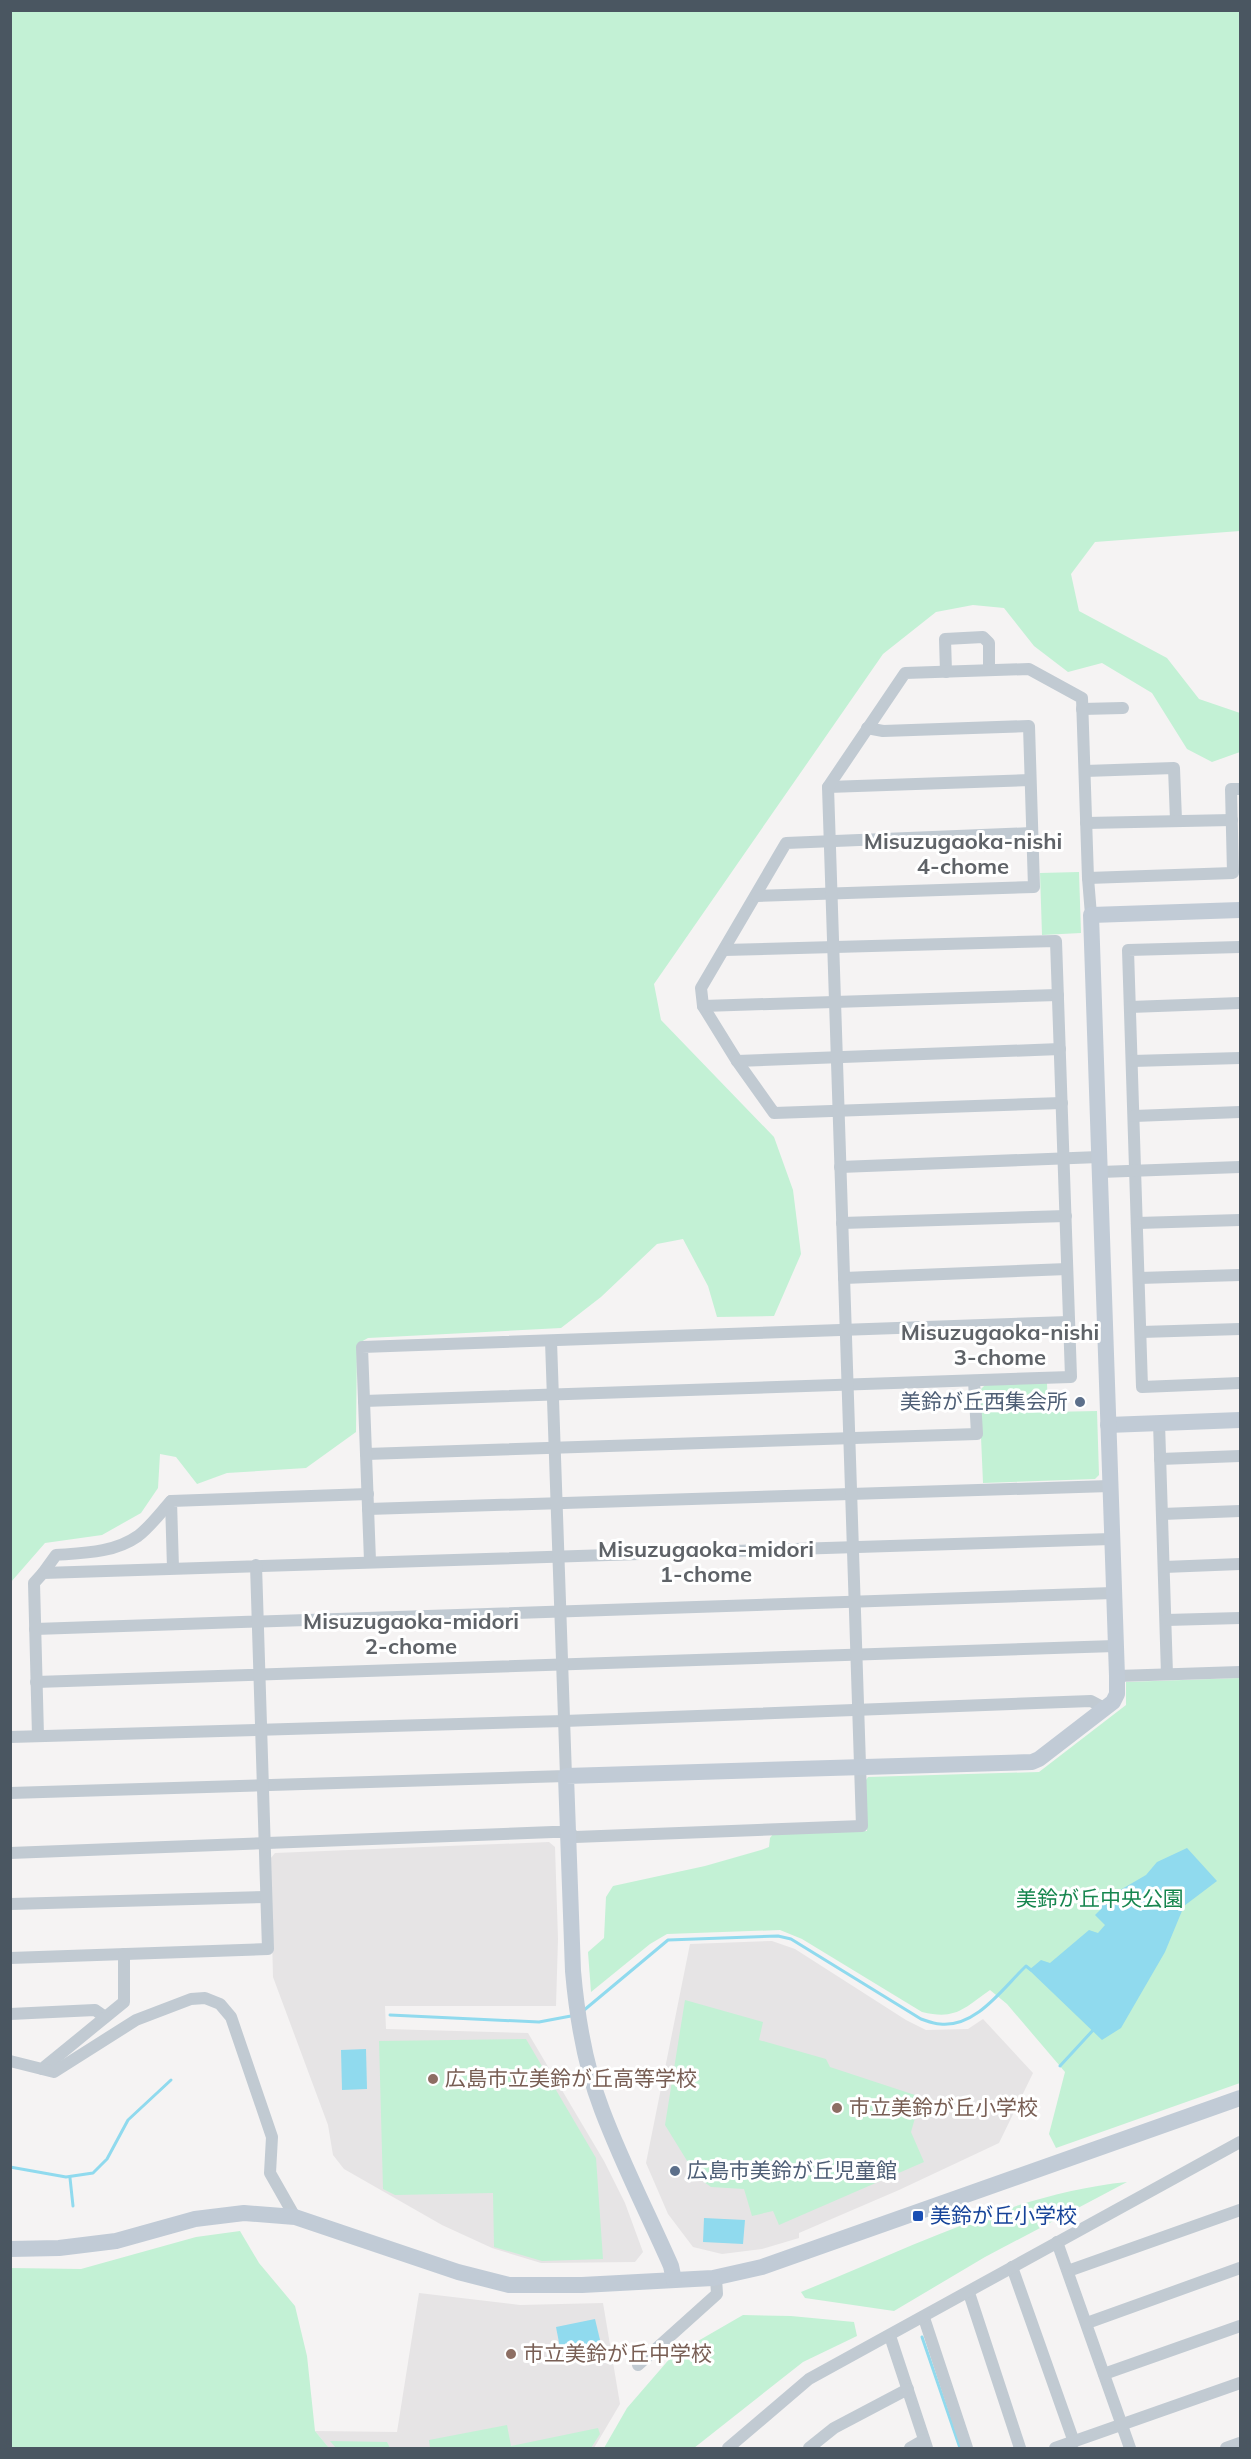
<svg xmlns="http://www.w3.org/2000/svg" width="1251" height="2459" viewBox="0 0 1251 2459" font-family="Mulish,'Noto Sans JP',sans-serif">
	<rect width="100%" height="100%" fill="#f5f3f3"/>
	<g fill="#e6e4e5">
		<polygon points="549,1842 555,1847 558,1939 556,2006 385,2006 386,2029 528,2033 604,2161 625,2203 643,2252 635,2262 541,2263 492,2248 442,2225 344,2169 333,2155 328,2125 273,1977 270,1859 275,1853"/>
		<polygon points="772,1941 795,1949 906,2020 926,2030 968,2029 983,2019 1033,2073 999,2143 899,2190 799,2233 799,2238 762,2249 722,2254 693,2247 668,2214 646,2163 690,1944"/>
		<polygon points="419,2293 520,2305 603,2303 620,2404 594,2448 329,2448 315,2431 397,2432"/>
	</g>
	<g fill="#c3f1d5">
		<polygon points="11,11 1240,11 1240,531 1095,542 1071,574 1079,611 1167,658 1199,699 1240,713 1240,752 1212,762 1187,749 1152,693 1102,663 1068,672 1034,646 1004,608 973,605 936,612 883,654 654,984 661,1020 774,1137 793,1190 801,1254 774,1316 717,1317 708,1286 683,1239 657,1244 601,1297 561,1328 368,1338 357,1344 356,1432 306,1468 227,1473 197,1484 176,1457 160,1454 158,1488 141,1513 102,1535 45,1543 11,1582"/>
		<polygon points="1079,872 1081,933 1042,935 1040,873"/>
		<polygon points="1047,1383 1048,1412 1097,1411 1099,1475 1095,1479 983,1483 979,1391 986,1384"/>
		<path d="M1240,1678V2083L1056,2148L1049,2134L1065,2072L1007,2004L990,1990C963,2009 956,2020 922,2012L802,1939L780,1930L667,1934L650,1944L591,1992L588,1952L604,1938L606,1897L613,1886L705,1866L761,1850L769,1847L770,1838L773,1834L867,1831L866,1780L868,1777L1039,1772L1126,1705V1682Z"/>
		<polygon points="685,2000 763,2022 759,2040 826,2059 830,2067 921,2097 911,2132 924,2162 779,2225 773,2211 752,2216 744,2189 711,2187 697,2177 665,2125"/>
		<polygon points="526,2039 596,2158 603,2259 542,2261 494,2247 493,2193 395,2195 383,2189 379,2041"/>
		<path d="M1127,2182L985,2257L894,2311L805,2298L801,2292C905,2250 1015,2193 1127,2182Z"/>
		<polygon points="240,2231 259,2263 295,2306 307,2356 315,2431 329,2448 11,2448 11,2268 81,2269 196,2237"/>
		<polygon points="743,2315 791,2316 854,2322 857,2336 803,2362 694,2448 604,2448 627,2408 672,2356"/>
		<polygon points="507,2425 511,2446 598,2428 600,2434 591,2448 430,2448 429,2440"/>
		<polygon points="330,2441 387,2442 390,2448 336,2448"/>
	</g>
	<g fill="#90daee">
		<polygon points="1187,1848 1217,1881 1184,1906 1165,1952 1121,2028 1102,2040 1029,1970 1041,1960 1050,1963 1089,1930 1098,1933 1105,1925 1095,1915 1101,1909 1096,1904 1146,1875 1157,1862"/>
		<polygon points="366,2049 367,2089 342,2090 341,2050"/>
		<polygon points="704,2218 745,2220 743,2244 703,2242"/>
		<polygon points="595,2319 601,2344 561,2353 556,2327"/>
	</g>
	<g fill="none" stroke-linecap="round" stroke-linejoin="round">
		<g stroke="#90daee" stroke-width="3">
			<path d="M583,2011L668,1940L778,1936L791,1939L921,2019C927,2021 934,2024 940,2024C976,2028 1003,1988 1026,1966L1031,1970"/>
			<polyline points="390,2015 539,2022 571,2016"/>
			<polyline points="1060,2066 1095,2028"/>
			<polyline points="10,2167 66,2177 93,2173 107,2159 128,2120 171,2080"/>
			<polyline points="70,2178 73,2206"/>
			<polyline points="922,2337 960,2448"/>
		</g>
		<g stroke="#c1cad2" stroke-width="12">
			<polyline points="946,672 945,639 983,637 989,643 989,670"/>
			<polyline points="1082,709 1123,708"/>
			<polyline points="1085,771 1174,768 1176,820"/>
			<polyline points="828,787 1030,780"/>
			<polyline points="1086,823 1232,820"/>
			<polyline points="1032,833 786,843 701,988 703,1006 737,1061 774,1113 1062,1103"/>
			<polyline points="1088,878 1233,873 1231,789 1240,789"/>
			<polyline points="757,896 1034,887 1029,726 883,731 867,728"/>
			<polyline points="1240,947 1128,950 1142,1387 1240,1383"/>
			<polyline points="703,1006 1058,995"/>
			<polyline points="1130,1007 1240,1003"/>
			<polyline points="737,1061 1060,1049"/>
			<polyline points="1132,1061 1240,1058"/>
			<polyline points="1134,1116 1240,1112"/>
			<polyline points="840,1167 1099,1157"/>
			<polyline points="1100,1172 1240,1167"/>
			<polyline points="842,1223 1066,1216"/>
			<polyline points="1137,1223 1240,1220"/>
			<polyline points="844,1278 1067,1269"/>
			<polyline points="1139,1278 1240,1275"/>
			<polyline points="1141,1332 1240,1329"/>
			<polyline points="364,1401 1071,1377 1056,941 724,950"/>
			<polyline points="1159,1423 1167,1674"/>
			<polyline points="366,1454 977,1434 974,1381"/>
			<polyline points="1160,1459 1240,1456"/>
			<polyline points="368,1509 1110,1486"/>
			<polyline points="1162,1514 1240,1511"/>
			<polyline points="370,1561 362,1347 1069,1322"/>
			<polyline points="1164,1567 1240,1564"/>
			<polyline points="173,1568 171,1501 368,1494"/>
			<path d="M43,1573L56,1555C83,1553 114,1553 138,1536C150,1527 161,1512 171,1501"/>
			<polyline points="1166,1620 1240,1618"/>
			<polyline points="35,1629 1113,1593"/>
			<polyline points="1117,1676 1240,1672"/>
			<polyline points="36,1682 1115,1646"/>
			<polyline points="38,1736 34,1583 43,1573 1111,1539"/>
			<polyline points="10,1737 564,1721 1091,1701 1106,1709"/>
			<polyline points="10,1793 566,1776 551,1341"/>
			<polyline points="10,1853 553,1832 568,1832 575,1837 862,1826 828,787 905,673 1029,669 1082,698 1088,878 1091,915"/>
			<polyline points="10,1904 266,1897"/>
			<polyline points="10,1958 268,1949 256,1565"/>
			<polyline points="10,2014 95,2010 105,2017"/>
			<polyline points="10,2061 42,2069 124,2002 124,1954"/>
			<polyline points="42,2069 54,2072 136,2020 191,1999 205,1998 220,2004 231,2017 272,2137 270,2173 295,2217"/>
			<polyline points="1057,2242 1130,2448"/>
			<polyline points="1012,2267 1074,2442"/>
			<polyline points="1068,2271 1240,2210"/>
			<polyline points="969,2293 1020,2448"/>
			<polyline points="924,2318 967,2448"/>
			<polyline points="1087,2323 1240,2268"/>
			<polyline points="890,2336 927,2448"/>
			<polyline points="638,2365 717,2294 716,2278"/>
			<polyline points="1104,2374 1240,2326"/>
			<polyline points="728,2448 809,2379 1240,2142"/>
			<polyline points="809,2448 834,2428 908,2389"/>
			<polyline points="910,2448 924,2440"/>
			<polyline points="1055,2448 1240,2383"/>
			<polyline points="1226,2448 1240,2443"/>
		</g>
		<g stroke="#c1cbd6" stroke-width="16">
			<polyline points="1108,1425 1240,1420"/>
			<polyline points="10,2249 59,2248 116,2241 195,2219 244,2213 295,2217 458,2272 509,2285 582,2285 713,2278 762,2267 1240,2098"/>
			<path d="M674,2280L671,2266C648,2214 622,2163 602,2110C585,2066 577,2017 573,1971L566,1776L1032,1762L1039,1759L1113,1702L1117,1694V1676L1091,915L1240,910"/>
		</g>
	</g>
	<g fill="#5c6f8a" stroke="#fff" stroke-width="2">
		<circle cx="1080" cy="1402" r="6"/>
		<circle cx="675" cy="2171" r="6"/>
	</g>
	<g fill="#8d6e63" stroke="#fff" stroke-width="2">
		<circle cx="433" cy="2079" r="6"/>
		<circle cx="837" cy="2108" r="6"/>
		<circle cx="511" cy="2354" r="6"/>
	</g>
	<rect fill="#1a4fb4" stroke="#fff" stroke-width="2" x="912" y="2210" width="12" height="12" rx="3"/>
	<g text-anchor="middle" stroke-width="6" stroke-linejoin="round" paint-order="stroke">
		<g font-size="21" fill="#4e5e75" stroke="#fff" text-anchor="end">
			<text x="1068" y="1409">美鈴が丘西集会所</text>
			<text x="687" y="2178" text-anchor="start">広島市美鈴が丘児童館</text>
		</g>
		<g font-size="21" fill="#17864f" stroke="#fff">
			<text x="1100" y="1906">美鈴が丘中央公園</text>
		</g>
		<g font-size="21" fill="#785e54" stroke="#fff" text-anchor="start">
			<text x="445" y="2086">広島市立美鈴が丘高等学校</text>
			<text x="849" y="2115">市立美鈴が丘小学校</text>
			<text x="523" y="2361">市立美鈴が丘中学校</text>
		</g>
		<g font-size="21" fill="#164399" stroke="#fff" text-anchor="start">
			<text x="930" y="2223">美鈴が丘小学校</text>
		</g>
		<g font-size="22" font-weight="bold" fill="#5f6368" stroke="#fff">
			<text x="963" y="849">Misuzugaoka-nishi<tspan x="963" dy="25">4-chome</tspan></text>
			<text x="1000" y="1340">Misuzugaoka-nishi<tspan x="1000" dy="25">3-chome</tspan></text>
			<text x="706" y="1557">Misuzugaoka-midori<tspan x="706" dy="25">1-chome</tspan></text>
			<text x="411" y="1629">Misuzugaoka-midori<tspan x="411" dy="25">2-chome</tspan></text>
		</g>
	</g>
	<rect width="1251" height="2459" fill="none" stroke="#4a5661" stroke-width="24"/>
</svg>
